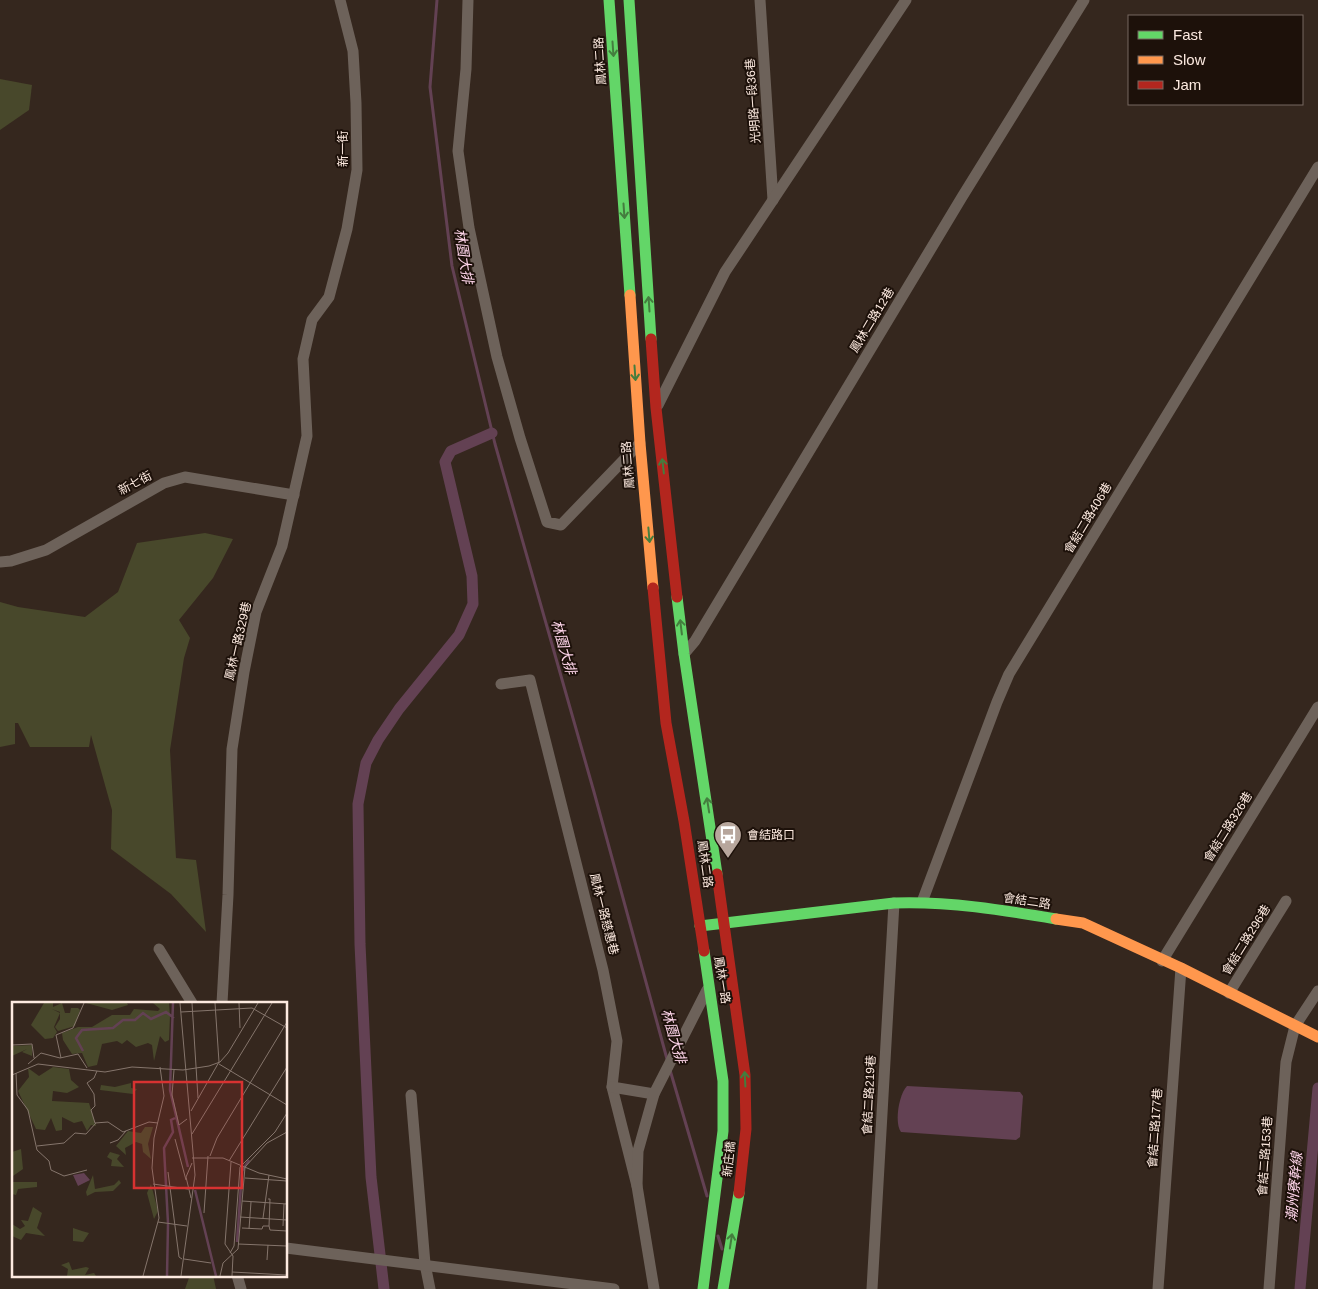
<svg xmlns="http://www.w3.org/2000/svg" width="1318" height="1289" viewBox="0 0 1318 1289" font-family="Helvetica,'Noto Sans TC',sans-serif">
	<rect width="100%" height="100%" fill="#35271e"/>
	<g fill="#48482b">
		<polygon points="0,79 32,85 29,110 0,130"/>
		<polygon points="205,533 233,539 213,578 179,620 190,638 184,658 170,750 176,858 196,860 206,932 171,894 111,849 112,810 91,735 89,747 30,747 18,723 15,723 15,744 0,747 0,602 18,607 85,617 118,592 137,543"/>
		<polygon points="190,1275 213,1275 216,1289 185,1289"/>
	</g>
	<path fill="#634153" d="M907,1086L1020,1092L1023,1096L1020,1137L1016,1140L901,1132C894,1123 899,1094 907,1086Z"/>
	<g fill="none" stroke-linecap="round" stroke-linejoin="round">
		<g stroke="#634153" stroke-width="3">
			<polyline points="437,0 430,87 452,266 495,444 594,792 667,1059"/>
			<polyline points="670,1070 707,1196"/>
			<polyline points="718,1236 722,1249"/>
		</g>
		<g stroke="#634153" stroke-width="11">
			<polyline points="384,1289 371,1177 360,944 358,804 366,763 378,740 399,709 459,635 473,604 472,576 445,462 451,451 492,433"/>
			<polyline points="1300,1289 1318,1088"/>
		</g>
		<g stroke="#6d625a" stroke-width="11">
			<polyline points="468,0 466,69 458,151 469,228 497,357 520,438 547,522 561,525 640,443"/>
			<polyline points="760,0 773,200"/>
			<polyline points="658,405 725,272 906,0"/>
			<polyline points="0,562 11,561 46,550 164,483 185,477 294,495"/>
			<polyline points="684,654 695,641 962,197 1084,0"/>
			<polyline points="501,684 530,680 603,970 617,1041 612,1087 637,1186"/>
			<polyline points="922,902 997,702 1009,674 1318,167"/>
			<polyline points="159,949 192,1003"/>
			<polyline points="1162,961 1318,707"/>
			<polyline points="1229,993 1286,901"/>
			<polyline points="222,1003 228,895 232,749 244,672 256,612 282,546 307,436 303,359 312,320 329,297 347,229 357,170 356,103 353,51 340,0"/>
			<polyline points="612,1087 654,1094"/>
			<polyline points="411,1095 425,1264 430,1289"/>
			<polyline points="286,1248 614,1289"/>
			<polyline points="237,1275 241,1289"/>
			<polyline points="654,1289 637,1186 638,1151 654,1094 707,990"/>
			<polyline points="872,1289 894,903"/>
			<polyline points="1158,1289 1181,968"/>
			<polyline points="1269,1289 1286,1062 1295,1026 1318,991"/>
		</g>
		<g stroke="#63d668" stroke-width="11">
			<polyline points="609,0 630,295"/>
			<polyline points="629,0 651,339"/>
			<polyline points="677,597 684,654 717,874"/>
			<path d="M700,926L894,903C948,901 1003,910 1056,919"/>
			<polyline points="703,1289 723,1131 723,1081 704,951"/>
			<polyline points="723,1289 739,1193"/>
		</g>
		<g stroke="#ff974d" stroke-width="11">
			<polyline points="630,295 640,443 653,588"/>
			<polyline points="1056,919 1083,923 1181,968 1318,1037"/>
		</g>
		<g stroke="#b3261e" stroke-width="11">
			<polyline points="651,339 656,408 677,597"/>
			<polyline points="653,588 666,723 684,821 704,951"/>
			<polyline points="717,874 745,1075 746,1129 739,1193"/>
		</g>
	</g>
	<defs><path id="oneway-shaft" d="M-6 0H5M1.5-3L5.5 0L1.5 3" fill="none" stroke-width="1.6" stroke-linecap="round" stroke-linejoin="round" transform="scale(1.25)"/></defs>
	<g stroke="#447d3e">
		<use href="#oneway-shaft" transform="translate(613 49) rotate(86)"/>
		<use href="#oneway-shaft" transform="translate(624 211) rotate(86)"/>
		<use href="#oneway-shaft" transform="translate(649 304) rotate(-94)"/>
		<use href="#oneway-shaft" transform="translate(635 373) rotate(86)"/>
		<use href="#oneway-shaft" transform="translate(663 466) rotate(-97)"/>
		<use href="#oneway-shaft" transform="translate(649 535) rotate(85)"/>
		<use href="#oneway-shaft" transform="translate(681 627) rotate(-97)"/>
		<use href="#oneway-shaft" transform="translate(708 805) rotate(-99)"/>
		<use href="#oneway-shaft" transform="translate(745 1079) rotate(-93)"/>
		<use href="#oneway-shaft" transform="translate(731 1241) rotate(-81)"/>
	</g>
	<defs>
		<symbol id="bus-pin" viewBox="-11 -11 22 30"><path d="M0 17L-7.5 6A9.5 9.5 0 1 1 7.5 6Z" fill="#b7a69c" stroke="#1d110a"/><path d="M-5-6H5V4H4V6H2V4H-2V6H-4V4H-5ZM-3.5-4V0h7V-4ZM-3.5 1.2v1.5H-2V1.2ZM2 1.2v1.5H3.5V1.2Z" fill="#fff"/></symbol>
	</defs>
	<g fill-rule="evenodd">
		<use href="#bus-pin" x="712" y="819" width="32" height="43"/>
	</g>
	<g text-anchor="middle" stroke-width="4" stroke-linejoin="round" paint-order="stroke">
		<g font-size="12" fill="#fdeae0" stroke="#1d110a">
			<text transform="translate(600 61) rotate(-94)" y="4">鳳林二路</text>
			<text transform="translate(753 101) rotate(-94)" y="4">光明路一段36巷</text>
			<text transform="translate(343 149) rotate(-90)" y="4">新一街</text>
			<text transform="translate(872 320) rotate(-59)" y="4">鳳林二路12巷</text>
			<text transform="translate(628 465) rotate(-95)" y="4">鳳林二路</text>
			<text transform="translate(135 483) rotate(-28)" y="4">新七街</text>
			<text transform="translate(1088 518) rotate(-59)" y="4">會結二路406巷</text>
			<text transform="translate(238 641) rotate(-77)" y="4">鳳林一路329巷</text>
			<text transform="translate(1228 827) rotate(-58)" y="4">會結二路326巷</text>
			<text transform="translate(705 864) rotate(82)" y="4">鳳林二路</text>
			<text transform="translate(1027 901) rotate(8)" y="4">會結二路</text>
			<text transform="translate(604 914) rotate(76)" y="4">鳳林一路慈惠巷</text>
			<text transform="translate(1246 940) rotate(-58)" y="4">會結二路296巷</text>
			<text transform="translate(722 980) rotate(81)" y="4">鳳林一路</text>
			<text transform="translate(869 1095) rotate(-87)" y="4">會結二路219巷</text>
			<text transform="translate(1155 1128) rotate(-86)" y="4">會結二路177巷</text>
			<text transform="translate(1265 1156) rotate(-86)" y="4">會結二路153巷</text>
			<text transform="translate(729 1159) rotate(-84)" y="4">新庄橋</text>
		</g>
		<g font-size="12" fill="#fdeae0" stroke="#1d110a" text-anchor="start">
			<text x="747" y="839">會結路口</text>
		</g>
		<g font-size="14" font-style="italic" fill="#ffd6eb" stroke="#1d110a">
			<text transform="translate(464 256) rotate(81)" y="5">林園大排</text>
			<text transform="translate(564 647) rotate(74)" y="5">林園大排</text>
			<text transform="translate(674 1036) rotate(74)" y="5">林園大排</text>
			<text transform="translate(1294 1187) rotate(-85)" y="5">潮州寮幹線</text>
		</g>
	</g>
	<g transform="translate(12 1002)">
		<rect width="275" height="275" fill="#35271e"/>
		<path d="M32,1H41V5L50,1L53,11H58L59,6H66L68,8L63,24L46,29L43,25L48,17V10L40,7L48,11L42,25L45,30L41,36L33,37L19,23ZM74,1H115L116,3L100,8ZM141,1H157L158,14L157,38L153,40L148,34L142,59L140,43L136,41L124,45L115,38L110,42L105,39L90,42L85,63L76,65L70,51L60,52L51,38L50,31L66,25H80L100,13H118L122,7L146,9L148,7ZM20,43V54L10,50L15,47L0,54V44ZM41,65L57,67L59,78L67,85L55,91L41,89L40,99L77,101L84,124L79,123L75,129L70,119L62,121L50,115V128L44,129L39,116L33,128L24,127L6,89L17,75L16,66L27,74ZM119,81V86L125,87L121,92L88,88L89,83L103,85ZM133,125H141L136,142L139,157L131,150L130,142L124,140L113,146L114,153L104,144L116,129L129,131ZM9,147L11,167L1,174L0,150ZM98,150L108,153L105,157L112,165L99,164L100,158L95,155ZM81,173L83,187L102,183L107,178L109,181L101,189L83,190L75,194L74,190ZM0,180H25V185L6,187L4,193L0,192ZM139,182L146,209L142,217L135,191ZM21,205L30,211L25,226L33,234L14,231L9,238L0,234V222L8,227L13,224L9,218L16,219ZM61,226L70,229L77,231L71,240L61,239ZM57,260L60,268L74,265L77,266L73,273L82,271L84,274H55L56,267L49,263Z" fill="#48482b"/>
		<path d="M72,171L78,178L66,184L61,173Z" fill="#634153"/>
		<path fill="none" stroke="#634153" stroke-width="2.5" d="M161,1L158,88L176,165M71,49L64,36L70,28L101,26L111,18H123L131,11L139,17L154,10L162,16M183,188L204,274M156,221L152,146L161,130L159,118L163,116M225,240L230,169L237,158M155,274L156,222"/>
		<path fill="none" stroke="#85756c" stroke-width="1" d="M168,1L183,173L169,274M180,1L186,96M227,1L228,26M169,10L240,6L275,26M0,43L20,42L22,56M49,56L44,33L61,26L72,1M16,62L29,51L48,56L66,52L75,66M207,62L275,103M162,68L160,93L167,123L175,117M85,69L82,76L75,81L82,92L83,104L79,108L83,121L96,120L111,130L137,120L146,121M4,71L5,93L16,108L25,148L37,159L39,168L52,174L75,168M0,73L26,62L93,70L120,65L171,68L197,64L208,60L216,51L246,1M179,109L207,60L203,1M180,132L260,1M163,137L174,178M98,141L106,138L114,129M25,144L52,141L63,131L74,132L84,121M198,154L205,136L275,20M180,156H211L247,171L275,177M217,159L275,65M219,160L213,242L221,254L220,274M156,170L167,255L170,257M233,176L275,179M141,182L176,187M179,196L174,175L180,161M230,199L275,202M192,211L196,154M228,215L275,218M251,216L257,173M146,220L175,224M257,224L258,228L275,229M271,224L272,202M230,226L250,227L251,224H257L258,197H256M237,227L239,200M226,242L275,244M218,251L222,244L228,165L263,130L275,111M172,257L199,261M255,258L256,243M220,270L275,273M131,274L147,216L140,166L142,136L152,94L148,65M208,274L211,261L226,247L233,165L255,141L275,130"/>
		<path fill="#d83231" fill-opacity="0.15" stroke="#d83231" stroke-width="2.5" d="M122,80H230V186H122Z"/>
		<rect width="275" height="275" fill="none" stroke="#fdeae0" stroke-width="2.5"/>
	</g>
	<rect x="1128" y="15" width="175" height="90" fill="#1d110a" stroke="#776860"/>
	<rect x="1138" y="31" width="25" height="8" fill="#63d668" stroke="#776860"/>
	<text x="1173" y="40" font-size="15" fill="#fdeae0">Fast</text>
	<rect x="1138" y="56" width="25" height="8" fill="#ff974d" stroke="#776860"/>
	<text x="1173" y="65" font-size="15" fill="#fdeae0">Slow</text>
	<rect x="1138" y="81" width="25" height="8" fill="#b3261e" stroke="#776860"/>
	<text x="1173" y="90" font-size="15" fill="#fdeae0">Jam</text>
</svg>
